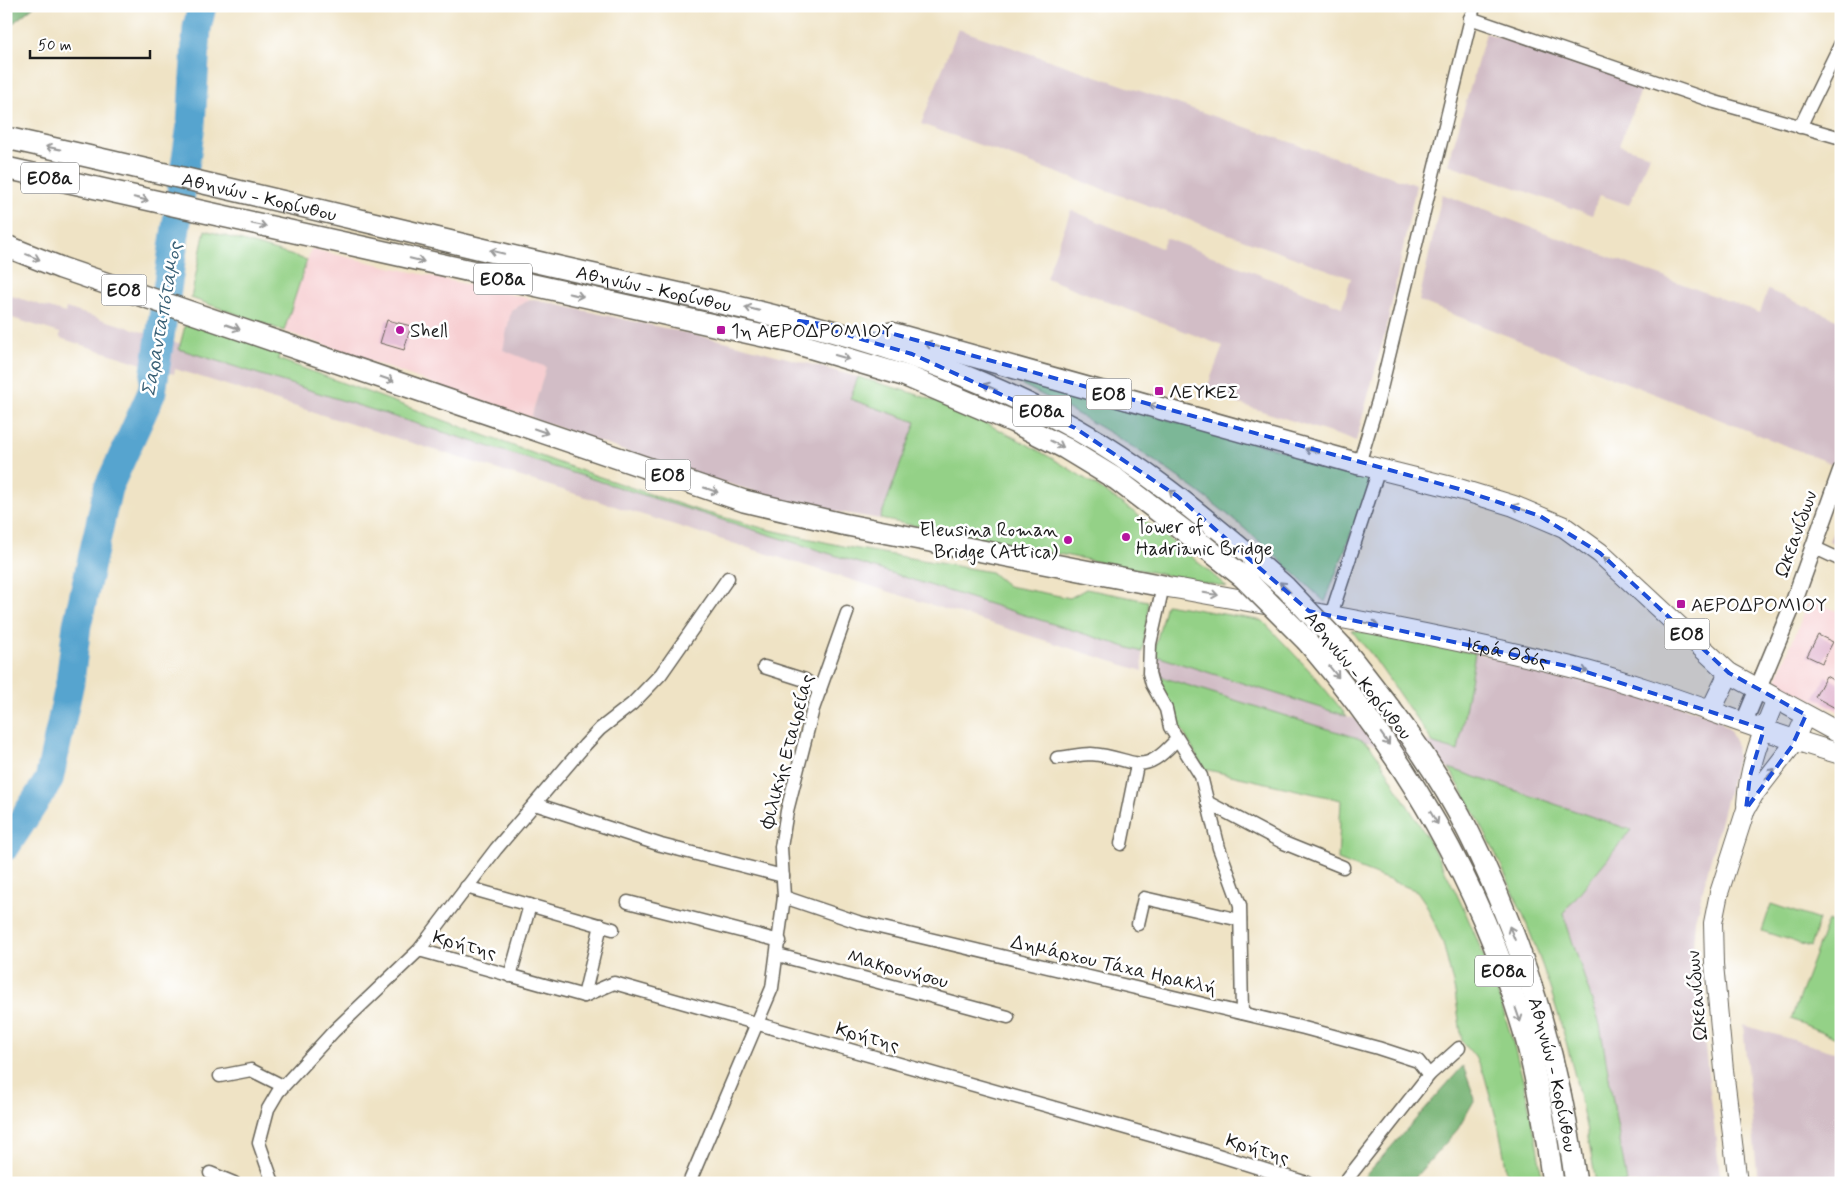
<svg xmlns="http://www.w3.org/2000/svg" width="1847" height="1189" viewBox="0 0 1847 1189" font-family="Mynerve,sans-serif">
	<rect width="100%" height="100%" fill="#fff"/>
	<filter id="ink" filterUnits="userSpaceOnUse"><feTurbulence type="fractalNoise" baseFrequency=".02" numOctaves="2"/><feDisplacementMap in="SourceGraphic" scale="10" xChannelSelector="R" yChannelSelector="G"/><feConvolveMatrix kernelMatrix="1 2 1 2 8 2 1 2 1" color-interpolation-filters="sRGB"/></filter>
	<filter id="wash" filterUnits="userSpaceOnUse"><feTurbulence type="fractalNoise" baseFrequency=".0096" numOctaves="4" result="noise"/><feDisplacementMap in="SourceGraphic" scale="20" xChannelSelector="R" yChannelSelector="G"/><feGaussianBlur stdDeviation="1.12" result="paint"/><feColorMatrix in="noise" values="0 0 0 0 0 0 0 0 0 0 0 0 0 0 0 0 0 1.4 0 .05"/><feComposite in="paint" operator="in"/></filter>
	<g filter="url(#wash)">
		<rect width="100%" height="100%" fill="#efe3c5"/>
		<g fill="#f7cfd2">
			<polygon points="311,249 531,299 511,310 546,367 531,418 284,331"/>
			<polygon points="1810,599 1841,613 1841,713 1775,682"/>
		</g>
		<g fill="#d2bdc6">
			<polygon points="958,29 1416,185 1387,326 1356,441 1205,393 1223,346 1046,278 1071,210 1161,248 1166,238 1342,307 1351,278 921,124"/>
			<polygon points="1486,33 1645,81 1619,145 1650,155 1629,205 1600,195 1592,215 1448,164"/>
			<polygon points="1442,194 1760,313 1768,290 1841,321 1841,448 1835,465 1419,301"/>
			<polygon points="6,294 65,313 66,308 181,344 180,349 1142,652 1143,671 175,369 174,374 60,338 60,333 6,316"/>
			<polygon points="531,299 724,341 858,377 851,399 916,422 880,519 809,507 673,468 531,418 546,367 503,350 511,310"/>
			<polygon points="1841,514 1841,546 1829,541"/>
			<polygon points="1475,653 1572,672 1716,717 1729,729 1736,743 1737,758 1695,920 1693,946 1721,1183 1627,1183 1600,1025 1563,913 1630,830 1449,768 1149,673 1153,655 1458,751"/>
			<polygon points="1743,1025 1841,1054 1841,1183 1758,1183"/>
		</g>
		<g fill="#94d187" stroke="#587652">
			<polygon points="205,230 307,260 284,331 191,298"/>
			<polygon points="187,318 280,352 278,359 562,464 697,510 766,529 847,547 991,572 1008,586 1070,598 1086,589 1148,601 1148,614 1142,652 179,349"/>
			<path d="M1003,375L1364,473L1368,481V489L1325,602C1296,575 1268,548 1238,523C1166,463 1086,416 1003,375Z"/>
			<path d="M858,377C881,384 905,390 927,398C1041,442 1136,507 1227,587L880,519L916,422L850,399Z"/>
			<polygon points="1166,604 1263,621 1310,671 1347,716 1153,655"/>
			<polygon points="1351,630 1475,653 1458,751 1434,744 1371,654"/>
			<path d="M1155,675C1211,693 1268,710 1324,728C1334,731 1360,737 1367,743C1380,755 1395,787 1406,803C1480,919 1523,1047 1543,1183H1509L1499,1128L1484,1074L1475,1057L1462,1041L1455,992L1443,943L1426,904L1417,891L1338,860L1341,800L1204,769L1161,693Z"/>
			<path d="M1449,768L1631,830L1563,913L1600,1025L1627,1183H1596C1572,1031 1528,900 1449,768Z"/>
			<polygon points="1771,904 1819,920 1810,947 1762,931"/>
			<polygon points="1828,920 1841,926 1841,1040 1791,1019"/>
		</g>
		<g fill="#77b374" stroke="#4a6848">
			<polygon points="6,6 34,6 6,29"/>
			<polygon points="1463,1066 1475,1099 1458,1129 1410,1183 1359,1183"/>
		</g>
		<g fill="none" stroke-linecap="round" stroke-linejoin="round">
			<polyline stroke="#56a4cf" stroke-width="29" points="6,846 49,780 70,682 77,625 108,488 152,392 191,125 197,28 202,6"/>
		</g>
		<g id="blocks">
			<g fill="#deadca">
				<polygon points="387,320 411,326 404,350 380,343"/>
				<polygon points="1818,635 1833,642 1822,663 1807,656"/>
				<polygon points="1826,676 1841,685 1841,702 1837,709 1815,697"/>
			</g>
		</g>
	</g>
	<g filter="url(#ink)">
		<use href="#blocks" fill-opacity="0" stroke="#666257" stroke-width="1"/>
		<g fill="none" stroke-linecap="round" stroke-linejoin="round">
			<defs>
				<g id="minor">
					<polyline points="1470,18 1715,102 1841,138"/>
					<polyline points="1800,127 1841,43"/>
					<polyline points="1359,464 1378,401 1474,6"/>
					<polyline points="1813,547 1841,560"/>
					<polyline points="1163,586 1150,644 1149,673 1152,684 1166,709 1170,727 1201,776 1219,848 1240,905 1242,1013"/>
					<polyline points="1331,615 1379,469"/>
					<polyline points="764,667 805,680 820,691"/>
					<path d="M1057,758C1068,757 1081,754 1091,754C1136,757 1140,781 1177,739"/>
					<polyline points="1207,802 1284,843 1343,867"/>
					<polyline points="535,804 661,845 783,876"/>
					<polyline points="1121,844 1137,765"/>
					<polyline points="466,887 613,929"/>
					<polyline points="784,897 858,922 1304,1028 1378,1048 1418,1061 1429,1075"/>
					<polyline points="628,902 780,941"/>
					<polyline points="1138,924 1144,898 1240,920"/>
					<polyline points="419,950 584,996 614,983 1189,1146 1307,1183"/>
					<polyline points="778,955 1008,1017"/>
					<polyline points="510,976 530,905"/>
					<polyline points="584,996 601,925"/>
					<polyline points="220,1076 251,1070 283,1086"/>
					<polyline points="210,1173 234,1183"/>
					<polyline points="273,1183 259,1143 268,1109 278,1092 334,1031 419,950 496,849 585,745 600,729 632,704 661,674 728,578"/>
					<polyline points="689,1183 772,988 784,897 781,847 787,811 813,709 847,613"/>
					<polyline points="1344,1183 1429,1075 1459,1048"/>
				</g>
				<polyline id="tertiary" points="1744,722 1792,607 1841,471"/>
				<g id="secondary">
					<path d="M1746,804C1748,767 1762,732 1776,699"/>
					<polyline points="1738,1183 1724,1070 1714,964 1713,923 1719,893 1746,809 1754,795 1792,746 1806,715"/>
				</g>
				<g id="primary">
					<polyline points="1359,464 1459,489 1514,506 1564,527 1600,553 1729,673 1841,734"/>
					<path id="s1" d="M1163,586C1299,610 1437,633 1571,667C1663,690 1750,729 1841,754"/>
					<polyline points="1711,710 1729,673"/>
				</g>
				<g id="trunk">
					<path id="s2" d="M6,138C181,176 354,219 528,260C717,304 903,332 1076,429C1140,465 1197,512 1253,559"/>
					<polyline points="6,168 795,343 906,376 1014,422 1065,448 1116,479 1204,546"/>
					<polyline points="6,246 61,268 744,501 842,524 1163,586"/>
					<polyline points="891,333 1359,464"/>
					<path d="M1307,641C1406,757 1480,883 1524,1031C1538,1080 1546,1132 1553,1183"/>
					<path id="s3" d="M1343,648C1389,706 1436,766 1469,833C1524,943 1559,1061 1576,1183"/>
				</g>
			</defs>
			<use href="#minor" stroke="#666257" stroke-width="15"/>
			<use href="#tertiary" stroke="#666257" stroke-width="19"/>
			<use href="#secondary" stroke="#666257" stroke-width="20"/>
			<use href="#primary" stroke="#666257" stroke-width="22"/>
			<use href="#trunk" stroke="#666257" stroke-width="24"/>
			<use href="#minor" stroke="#fff" stroke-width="12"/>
			<use href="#tertiary" stroke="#fff" stroke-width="16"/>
			<use href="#secondary" stroke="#fff" stroke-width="18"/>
			<use href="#primary" stroke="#fff" stroke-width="20"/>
			<use href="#trunk" stroke="#fff" stroke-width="21"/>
			<defs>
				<g id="trunk-bridge">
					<polyline points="1204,546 1243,577 1307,641"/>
					<polyline points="1253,559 1285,587 1343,648"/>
				</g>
			</defs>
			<use href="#trunk-bridge" stroke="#666257" stroke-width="24" stroke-linecap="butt"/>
			<use href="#trunk-bridge" stroke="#fff" stroke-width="21"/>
		</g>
		<defs><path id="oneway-shaft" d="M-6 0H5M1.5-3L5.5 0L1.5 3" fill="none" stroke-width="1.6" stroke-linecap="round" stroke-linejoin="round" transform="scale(1.25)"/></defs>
		<g stroke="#999">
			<use href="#oneway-shaft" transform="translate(53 148) rotate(-168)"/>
			<use href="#oneway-shaft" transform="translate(141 199) rotate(13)"/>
			<use href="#oneway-shaft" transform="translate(259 225) rotate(12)"/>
			<use href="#oneway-shaft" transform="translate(497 252) rotate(-167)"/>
			<use href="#oneway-shaft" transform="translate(33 257) rotate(22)"/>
			<use href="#oneway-shaft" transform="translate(417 260) rotate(13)"/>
			<use href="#oneway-shaft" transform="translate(576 295) rotate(12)"/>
			<use href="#oneway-shaft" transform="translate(752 309) rotate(-166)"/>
			<use href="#oneway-shaft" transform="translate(233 327) rotate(19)"/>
			<use href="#oneway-shaft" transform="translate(932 345) rotate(-164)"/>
			<use href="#oneway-shaft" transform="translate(842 357) rotate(16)"/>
			<use href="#oneway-shaft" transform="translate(387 379) rotate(19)"/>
			<use href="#oneway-shaft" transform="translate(990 387) rotate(-156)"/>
			<use href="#oneway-shaft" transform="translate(1156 407) rotate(-164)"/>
			<use href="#oneway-shaft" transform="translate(541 431) rotate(19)"/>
			<use href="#oneway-shaft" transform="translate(1057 444) rotate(27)"/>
			<use href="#oneway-shaft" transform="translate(1312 451) rotate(-164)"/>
			<use href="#oneway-shaft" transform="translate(711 490) rotate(19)"/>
			<use href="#oneway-shaft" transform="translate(1175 495) rotate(-143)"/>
			<use href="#oneway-shaft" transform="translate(1519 508) rotate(-160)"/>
			<use href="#oneway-shaft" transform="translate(1609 562) rotate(-137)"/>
			<use href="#oneway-shaft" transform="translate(1285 587) rotate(-137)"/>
			<use href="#oneway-shaft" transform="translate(1211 594) rotate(10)"/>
			<use href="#oneway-shaft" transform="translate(1371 624) rotate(12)"/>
			<use href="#oneway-shaft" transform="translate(1581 670) rotate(16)"/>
			<use href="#oneway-shaft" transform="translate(1334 672) rotate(51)"/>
			<use href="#oneway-shaft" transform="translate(1385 739) rotate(55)"/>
			<use href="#oneway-shaft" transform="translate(1770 774) rotate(-48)"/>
			<use href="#oneway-shaft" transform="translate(1434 818) rotate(59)"/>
			<use href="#oneway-shaft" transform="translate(1512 933) rotate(-112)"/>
			<use href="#oneway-shaft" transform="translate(1518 1015) rotate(71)"/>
		</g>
	</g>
	<path fill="#1d4ed8" fill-opacity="0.2" stroke="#1d4ed8" stroke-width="4" stroke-dasharray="10 6" stroke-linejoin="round" d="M799,321L890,333L1459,489L1540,516L1600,553L1729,673L1806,715L1792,746L1746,809L1750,776L1764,729L1571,667L1309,611L1177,496L1075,428L912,354Z"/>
	<g fill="#b5179e" stroke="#fff" stroke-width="2">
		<circle cx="400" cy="330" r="5"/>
		<rect x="716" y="325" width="10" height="10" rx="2.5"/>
		<rect x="1154" y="386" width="10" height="10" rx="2.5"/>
		<circle cx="1126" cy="537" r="5"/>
		<circle cx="1068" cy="540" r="5"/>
		<rect x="1676" y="599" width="10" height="10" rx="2.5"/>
	</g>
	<g text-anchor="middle" stroke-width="5" stroke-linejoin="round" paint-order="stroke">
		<g fill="#fff" stroke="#606060" stroke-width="1">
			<rect x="21" y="162.5" width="58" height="31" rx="4"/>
			<rect x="474" y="263.5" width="58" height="31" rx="4"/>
			<rect x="101.5" y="274.5" width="45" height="31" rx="4"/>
			<rect x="1086.5" y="378.5" width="45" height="31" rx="4"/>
			<rect x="1013" y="395.5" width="58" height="31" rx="4"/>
			<rect x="645.5" y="459.5" width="45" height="31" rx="4"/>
			<rect x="1664.5" y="618.5" width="45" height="31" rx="4"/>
			<rect x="1475" y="955.5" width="58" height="31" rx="4"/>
		</g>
		<g font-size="18" font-weight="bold" fill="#1c1c1c">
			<text x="50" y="184">ΕΟ8α</text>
			<text x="503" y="285">ΕΟ8α</text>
			<text x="124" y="296">ΕΟ8</text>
			<text x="1109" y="400">ΕΟ8</text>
			<text x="1042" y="417">ΕΟ8α</text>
			<text x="668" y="481">ΕΟ8</text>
			<text x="1687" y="640">ΕΟ8</text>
			<text x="1504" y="977">ΕΟ8α</text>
		</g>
		<g font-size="19" fill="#1c1c1c" stroke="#fff">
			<text dy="7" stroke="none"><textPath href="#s2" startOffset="260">Αθηνών - Κορίνθου</textPath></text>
			<text dy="7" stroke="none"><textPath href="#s2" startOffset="665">Αθηνών - Κορίνθου</textPath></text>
			<text transform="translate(1795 534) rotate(-70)" y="7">Ωκεανίδων</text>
			<text dy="7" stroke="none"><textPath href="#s1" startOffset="350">Ιερά Οδός</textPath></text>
			<text transform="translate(1359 675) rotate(51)" y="7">Αθηνών - Κορίνθου</text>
			<text transform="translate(786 751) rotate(-75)" y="7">Φιλικής Εταιρείας</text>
			<text transform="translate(465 944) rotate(15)" y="7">Κρήτης</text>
			<text transform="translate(1114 964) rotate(13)" y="7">Δημάρχου Τάχα Ηρακλή</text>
			<text transform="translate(898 968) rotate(15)" y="7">Μακρονήσου</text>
			<text transform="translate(1696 996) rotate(-95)" y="7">Ωκεανίδων</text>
			<text transform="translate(868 1036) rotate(16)" y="7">Κρήτης</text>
			<text dy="7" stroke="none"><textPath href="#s3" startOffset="481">Αθηνών - Κορίνθου</textPath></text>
			<text transform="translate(1258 1148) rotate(17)" y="7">Κρήτης</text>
		</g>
		<g font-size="19" fill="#1c1c1c" stroke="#fff" text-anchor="start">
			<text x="410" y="337">Shell</text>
			<text x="731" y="337">1η ΑΕΡΟΔΡΟΜΙΟΥ</text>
			<text x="1169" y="398">ΛΕΥΚΕΣ</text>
			<text x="1136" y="533">Tower of<tspan x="1136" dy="22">Hadrianic Bridge</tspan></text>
			<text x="1058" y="536" text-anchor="end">Eleusina Roman<tspan x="1058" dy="22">Bridge (Attica)</tspan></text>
			<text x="1691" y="611">ΑΕΡΟΔΡΟΜΙΟΥ</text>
		</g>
		<g font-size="20" font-style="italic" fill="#396076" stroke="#fff">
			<text transform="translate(161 319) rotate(-80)" y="7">Σαρανταπόταμος</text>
		</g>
	</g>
	<rect width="1847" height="1189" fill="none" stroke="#fff" stroke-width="25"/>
	<path d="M30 50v8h120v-8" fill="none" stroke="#1c1c1c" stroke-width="2.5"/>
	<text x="38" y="50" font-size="15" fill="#1c1c1c" stroke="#ffffff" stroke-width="4" paint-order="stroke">50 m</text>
</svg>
